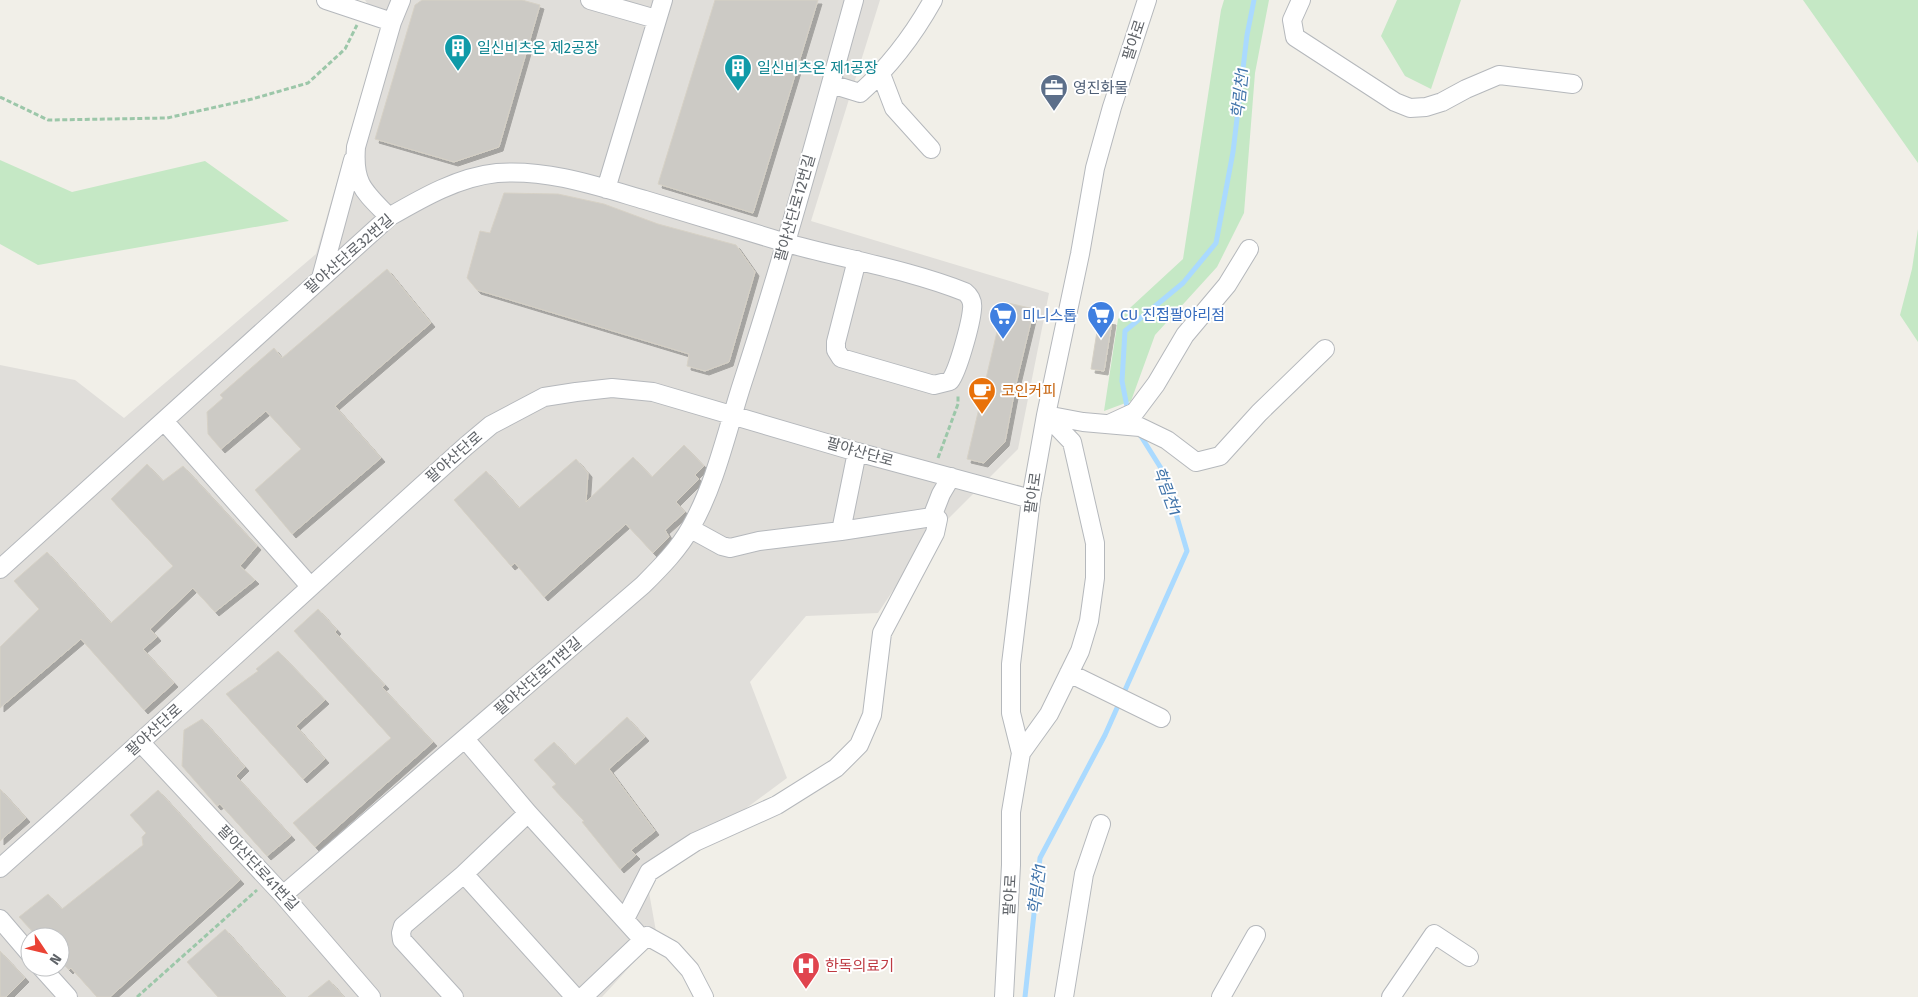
<svg xmlns="http://www.w3.org/2000/svg" width="1918" height="997" font-family="'Fira Sans','Noto Sans KR',sans-serif">
<style>
.industrial{fill:#e0deda;fill-rule:evenodd}
.green{fill:#c5e8c5}
.lines{fill:none;stroke-linecap:round;stroke-linejoin:round}
.stream{stroke:#aadaff;stroke-width:5}
.building{fill:#cccac5;stroke:#d6d1c6;filter:url(#shadow)}
.minor-casing{stroke:#b5b8bc;stroke-width:20}
.path{stroke:#9cc7a9;stroke-width:3;stroke-dasharray:5 2.5;stroke-linecap:butt}
.minor{stroke:#fff;stroke-width:18}
.labels{text-anchor:middle;dominant-baseline:central;stroke-width:4;stroke-linejoin:round;paint-order:stroke}
.street-label{font-size:15px;fill:#5f6368;stroke:#fff}
.culture-label{font-size:15px;fill:#0d838f;stroke:#fff;text-anchor:start}
.service-label{font-size:15px;fill:#4e5e75;stroke:#fff;text-anchor:start}
.shop-label{font-size:15px;fill:#366cbe;stroke:#fff;text-anchor:start}
.food-label{font-size:15px;fill:#c56008;stroke:#fff;text-anchor:start}
.health-label{font-size:15px;fill:#be3a42;stroke:#fff;text-anchor:start}
.water-label{font-size:16px;font-style:italic;fill:#4174aa;stroke:#fff}
</style>
<defs>
<filter id="shadow"><feDropShadow dx="4" dy="4" stdDeviation="0" flood-color="#0004"/></filter>
</defs>
<rect width="100%" height="100%" fill="#f1efe8"/>
<!-- industrial -->
<path class="industrial" d="M 365,0 L 880,0 L 811,221 L 1049,293 L 1018,449 L 926,541 L 878,613 L 806,616 L 750,682 L 787,778 L 647,881 L 657,937 L 602,997 L 0,997 L 0,365 L 75,380 L 124,418 L 316,254 L 382,26 ZM 30,937 L 60,937 L 60,967 L 30,967 Z"/>
<!-- green -->
<path class="green" d="M 1224,0 L 1269,0 L 1255,73 L 1244,213 L 1217,267 L 1155,335 L 1131,401 L 1104,411 L 1118,319 L 1183,259 L 1221,10 Z
M 1397,0 L 1461,0 L 1431,89 L 1405,76 L 1381,36 Z
M 1803,0 L 1918,0 L 1918,163 Z
M 0,160 L 72,192 L 205,161 L 289,221 L 38,265 L 0,244 Z
M 1918,229 L 1918,342 L 1900,315 L 1912,269 Z"/>
<g class="lines">
<!-- stream -->
<path class="stream" d="M 1128,412 L 1122,381 L 1125,331 L 1183,283 L 1216,243 L 1233,152 L 1247,35 L 1254,0
M 1025,997 L 1040,858 L 1105,735 L 1187,551 L 1164,473 L 1139,433"/>
</g>
<!-- building -->
<path class="building" d="M 422,0 L 522,0 L 540,5 L 499,147 L 454,162 L 375,139 L 415,5 Z
M 715,0 L 818,0 L 753,213 L 658,184 Z
M 504,193 L 558,194 L 604,204 L 658,224 L 736,245 L 755,272 L 729,362 L 705,371 L 687,366 L 689,354 L 477,290 L 467,278 L 480,231 L 490,233 Z
M 387,269 L 431,323 L 335,406 L 381,458 L 292,534 L 255,490 L 301,449 L 266,411 L 221,449 L 208,434 L 207,412 L 223,398 L 220,395 L 274,348 L 282,358 Z
M 1004,302 L 1034,309 L 1016,384 L 1005,442 L 984,463 L 967,459 Z
M 1099,319 L 1112,321 L 1104,371 L 1091,369 Z
M 684,445 L 704,466 L 695,475 L 699,479 L 676,502 L 685,512 L 665,530 L 669,537 L 653,553 L 626,524 L 544,597 L 515,563 L 511,566 L 454,500 L 486,471 L 519,508 L 576,459 L 588,473 L 586,502 L 633,457 L 652,477 Z
M 147,464 L 163,481 L 183,466 L 257,546 L 240,566 L 255,580 L 215,612 L 193,588 L 150,629 L 157,637 L 143,649 L 174,683 L 144,710 L 81,639 L 0,708 L 0,647 L 39,609 L 14,581 L 47,552 L 111,623 L 173,566 L 111,499 Z
M 318,609 L 337,630 L 335,632 L 385,685 L 382,687 L 433,742 L 315,847 L 293,823 L 391,738 L 294,631 Z
M 278,651 L 325,700 L 296,726 L 325,759 L 303,779 L 226,694 L 258,671 L 256,669 Z
M 627,717 L 645,737 L 609,769 L 655,831 L 631,850 L 636,855 L 620,869 L 582,822 L 584,821 L 552,787 L 556,784 L 534,760 L 554,742 L 575,765 Z
M 202,719 L 245,767 L 236,776 L 291,836 L 267,856 L 220,804 L 217,806 L 182,766 L 184,730 Z
M 0,789 L 26,818 L 0,841 Z
M 158,790 L 240,880 L 110,997 L 97,997 L 71,968 L 69,970 L 60,961 L 60,937 L 38,937 L 19,917 L 48,894 L 62,909 L 143,845 L 142,837 L 146,833 L 130,815 Z
M 225,929 L 285,997 L 218,997 L 187,962 Z
M 0,951 L 25,978 L 6,997 L 0,997 Z
M 329,980 L 344,997 L 308,997 Z"/>
<g class="lines">
<defs>
<path id="minor" d="M 326,0 L 392,22
M 590,0 L 656,19
M 1301,0 L 1292,20 L 1295,37 L 1395,102 L 1410,108 L 1426,107 L 1442,102 L 1466,89 L 1499,75 L 1573,84
M 881,74 L 894,108 L 931,149
M 831,84 L 860,93 C 889,67 914,34 933,0
M 606,189 L 663,0
M 389,217 C 365,192 353,185 356,147 L 392,22 L 401,0
M 321,278 L 353,160
M 1046,415 L 1083,422 L 1140,427 L 1167,440 L 1196,462 L 1220,456 L 1259,413 L 1325,349
M 164,421 L 310,586
M 1109,424 L 1135,412 L 1156,384 L 1185,335 L 1227,285 L 1249,249
M 691,529 L 722,546 L 730,548 L 759,541 L 841,531 L 932,517 L 941,494 L 951,477
M 841,531 L 857,452
M 0,569 L 389,217 C 422,198 458,177 497,173 C 548,169 597,186 645,200 C 691,214 737,228 783,242 C 843,259 907,269 965,292 C 970,296 973,302 972,309 C 971,323 958,371 950,381 L 934,385 L 841,358 L 836,350 L 836,342 L 857,260
M 1069,673 L 1161,718
M 465,739 L 528,813 L 643,940 L 583,997
M 141,743 L 283,895 L 371,997
M 1021,753 L 1049,714 L 1080,651 L 1089,621 L 1095,578 L 1095,543 L 1072,442 L 1046,415
M 0,868 C 157,729 310,586 466,446 L 491,425 L 544,397 L 576,392 L 612,388 L 653,392 L 857,452 L 1031,499
M 464,874 L 575,997
M 283,895 L 643,585 C 661,567 679,549 691,527 C 716,483 727,430 743,381 C 784,256 819,127 854,0
M 0,919 L 30,954
M 625,919 L 649,872 L 695,842 L 777,805 L 836,768 L 859,745 L 872,715 L 882,633 L 935,533 L 938,519 L 932,517
M 643,940 L 647,936 L 672,950 L 690,970 L 704,997
M 41,967 L 68,997
M 454,997 L 402,940 L 401,933 L 403,926 L 464,874 L 528,813
M 1004,997 L 1011,865 L 1011,812 L 1021,753 L 1011,713 L 1011,664 L 1031,499 L 1046,415 L 1080,254 L 1095,168 L 1112,107 L 1147,0
M 1064,997 L 1084,874 L 1101,824
M 1221,997 L 1256,935
M 1391,997 L 1434,934 L 1469,957"/>
</defs>
<!-- minor casing -->
<use href="#minor" class="minor-casing"/>
<!-- path -->
<path class="path" d="M 0,97 L 48,120 L 167,118 L 252,99 L 308,83 L 345,49 L 357,25
M 938,458 L 958,404 L 958,395
M 137,997 L 257,890"/>
<!-- minor -->
<use href="#minor" class="minor"/>
</g>
<!-- icons -->
<defs>
<symbol id="building-pin" viewBox="-11 -11 22 30"><path d="M0 17L-7.5 6A9.5 9.5 0 1 1 7.5 6Z" fill="#0f9aa8" stroke="#fff"/><path d="M-4-6H4V6H1V3H-1V6H-4ZM-2.5-4.3h1.7v1.8h-1.7ZM.8-4.3h1.7v1.8H.8ZM-2.5-1h1.7V.8h-1.7ZM.8-1h1.7V.8H.8Z" fill="#fff"/></symbol>
<symbol id="office-pin" viewBox="-11 -11 22 30"><path d="M0 17L-7.5 6A9.5 9.5 0 1 1 7.5 6Z" fill="#5c6f8a" stroke="#fff"/><path d="M-6-3h4V-5.5h4V-3h4V5H-6ZM-1-4.5V-3h2v-1.5ZM-6 0V1H6V0Z" fill="#fff"/></symbol>
<symbol id="supermarket-pin" viewBox="-11 -11 22 30"><path d="M0 17L-7.5 6A9.5 9.5 0 1 1 7.5 6Z" fill="#3f7fe0" stroke="#fff"/><path d="M-6-5.5h2.5l.6 2H6L4.5 2H-2.5L-4.4-4H-6ZM-1.5 3.2a1.3 1.3 0 1 0 .1 0ZM3 3.2a1.3 1.3 0 1 0 .1 0Z" fill="#fff"/></symbol>
<symbol id="cafe-pin" viewBox="-11 -11 22 30"><path d="M0 17L-7.5 6A9.5 9.5 0 1 1 7.5 6Z" fill="#e8710a" stroke="#fff"/><path d="M-5.5-4.5H6V0H3Q3 3.5 0 3.5H-2.5Q-5.5 3.5-5.5 0ZM3-3.2v2h1.7v-2ZM-6 4.5H4V6H-6Z" fill="#fff"/></symbol>
<symbol id="hospital-pin" viewBox="-11 -11 22 30"><path d="M0 17L-7.5 6A9.5 9.5 0 1 1 7.5 6Z" fill="#e0444e" stroke="#fff"/><path d="M-5-5h3v3.5h4V-5h3V5h-3V1.5h-4V5h-3Z" fill="#fff"/></symbol>
</defs>
<g fill-rule="evenodd">
<use href="#building-pin" x="442" y="32" width="32" height="43"/>
<use href="#building-pin" x="722" y="52" width="32" height="43"/>
<use href="#office-pin" x="1038" y="72" width="32" height="43"/>
<use href="#supermarket-pin" x="1085" y="299" width="32" height="43"/>
<use href="#supermarket-pin" x="987" y="300" width="32" height="43"/>
<use href="#cafe-pin" x="966" y="375" width="32" height="43"/>
<use href="#hospital-pin" x="790" y="950" width="32" height="43"/>
</g>
<g class="labels">
<!-- street labels -->
<g class="street-label">
<text transform="translate(1134 40) rotate(-72)">팔야로</text>
<text transform="translate(795 208) rotate(-74)">팔야산단로12번길</text>
<text transform="translate(349 254) rotate(-41)">팔야산단로32번길</text>
<text transform="translate(860 452) rotate(16)">팔야산단로</text>
<text transform="translate(454 457) rotate(-41)">팔야산단로</text>
<text transform="translate(1033 493) rotate(-82)">팔야로</text>
<text transform="translate(538 676) rotate(-41)">팔야산단로11번길</text>
<text transform="translate(154 730) rotate(-42)">팔야산단로</text>
<text transform="translate(258 868) rotate(47)">팔야산단로41번길</text>
<text transform="translate(1010 895) rotate(-87)">팔야로</text>
</g>
<!-- culture labels -->
<g class="culture-label">
<text x="477" y="48">일신비츠온 제2공장</text>
<text x="757" y="68">일신비츠온 제1공장</text>
</g>
<!-- service labels -->
<g class="service-label">
<text x="1073" y="88">영진화물</text>
</g>
<!-- shop labels -->
<g class="shop-label">
<text x="1120" y="315">CU 진접팔야리점</text>
<text x="1022" y="316">미니스톱</text>
</g>
<!-- food labels -->
<g class="food-label">
<text x="1001" y="391">코인커피</text>
</g>
<!-- health labels -->
<g class="health-label">
<text x="825" y="966">한독의료기</text>
</g>
<!-- water labels -->
<g class="water-label">
<text transform="translate(1240 93) rotate(-84)">학림천1</text>
<text transform="translate(1167 491) rotate(70)">학림천1</text>
<text transform="translate(1037 889) rotate(-83)">학림천1</text>
</g>
</g>
<!-- north arrow -->
<g transform="translate(45 952) rotate(125)"><circle r="24" fill="#ffffff" stroke="#bfc1c3"/>
<path d="M0-4L9 19L0 12L-9 19Z" fill="#ea4335"/>
<text y="-8" font-size="14" font-weight="bold" text-anchor="middle" fill="#5f6368">N</text>
</g>
</svg>
